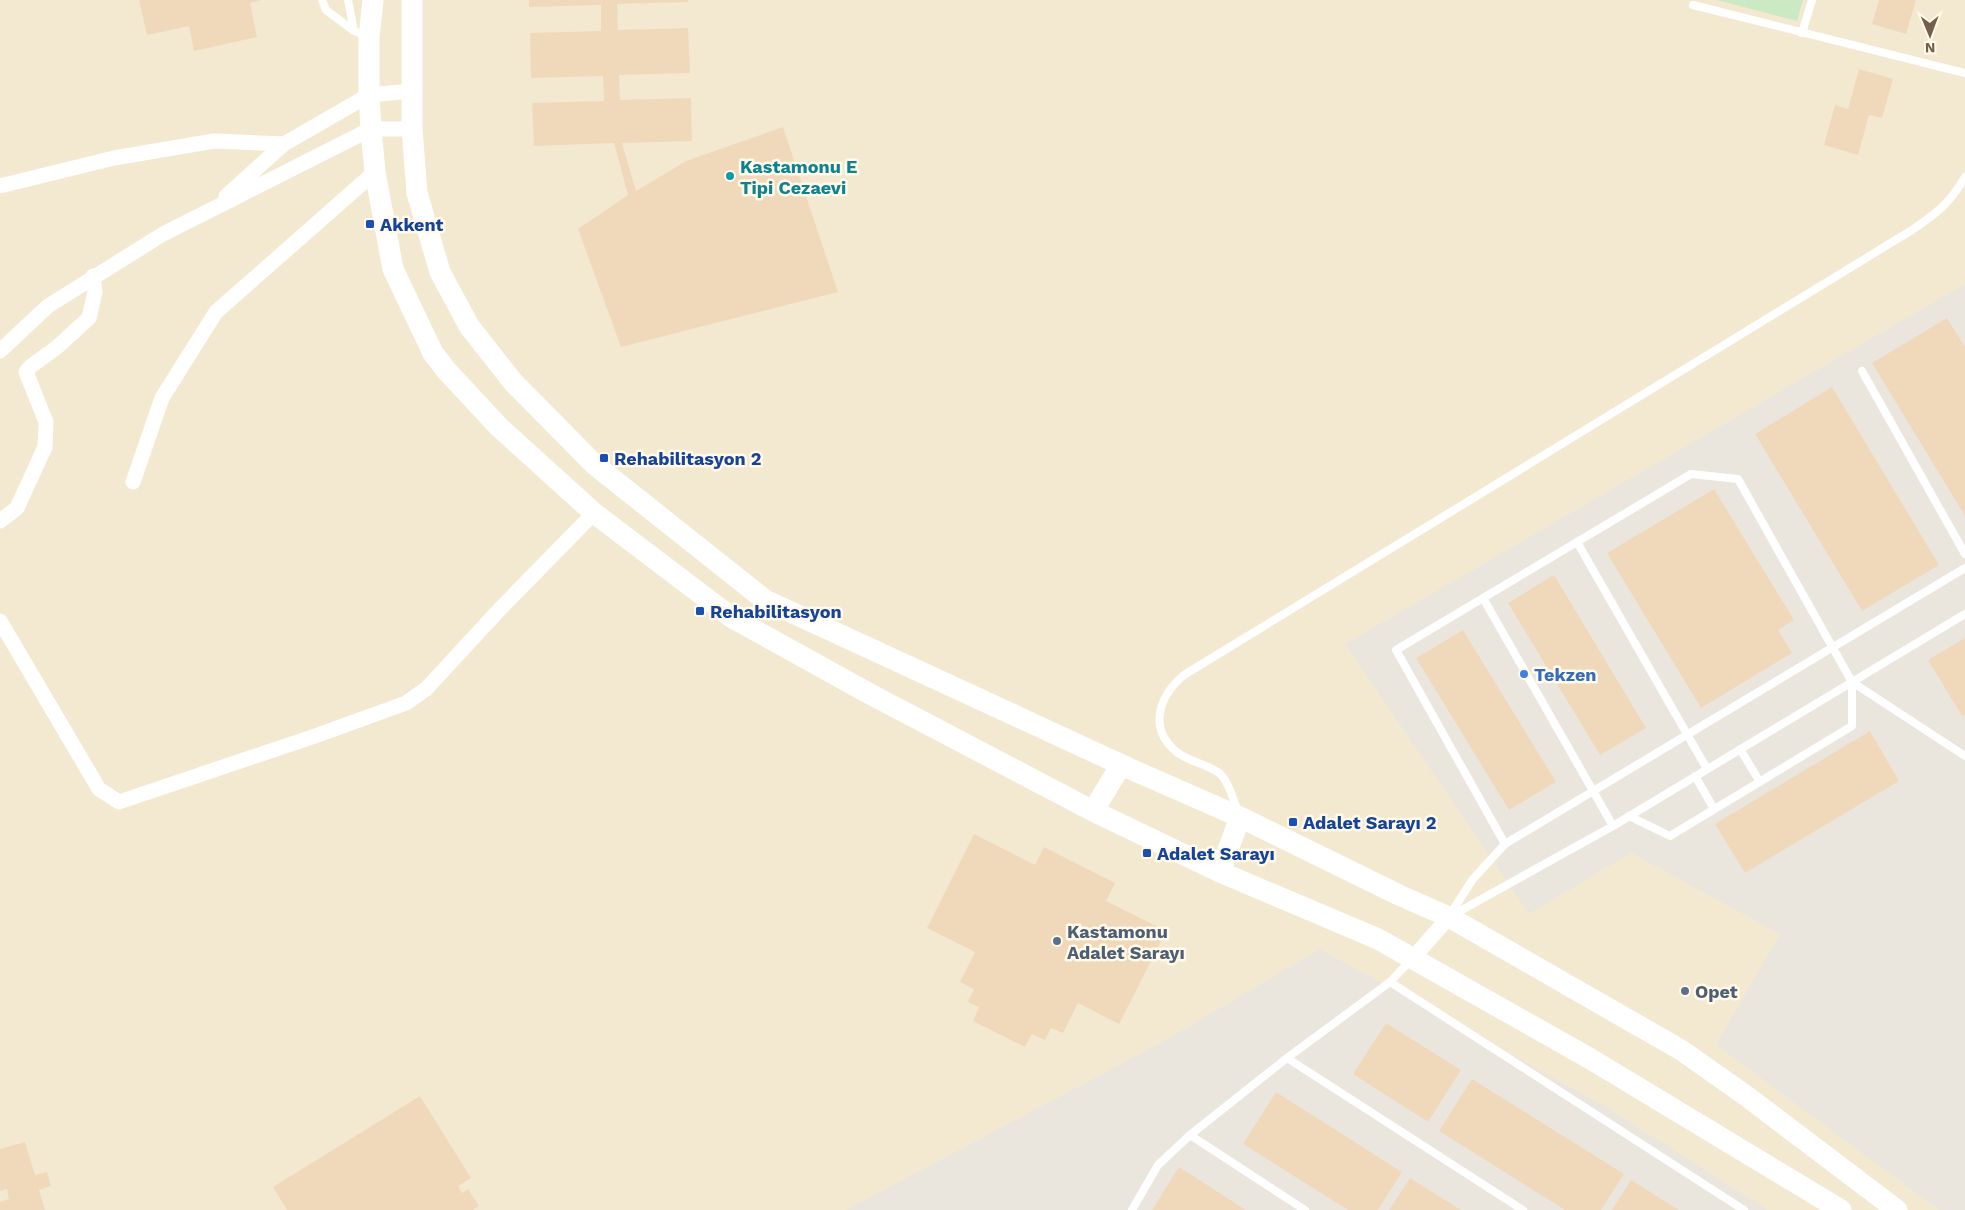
<svg xmlns="http://www.w3.org/2000/svg" width="1965" height="1210" font-family="'Work Sans',sans-serif">
<style>
.residential{fill:#f3e9d1}
.industrial{fill:#ebe6dd}
.green{fill:#cbe9c2}
.building{fill:#f0d9bb}
.lines{fill:none;stroke-linecap:round;stroke-linejoin:round}
.lane{stroke:#fff;stroke-width:8}
.street{stroke:#fff;stroke-width:15}
.secondary{stroke:#fff;stroke-width:21}
.culture-dot{fill:#0f9aa8;stroke:#fffae9;stroke-width:2}
.transit-dot{fill:#1a4fb4;stroke:#fffae9;stroke-width:2}
.shop-dot{fill:#3f7fe0;stroke:#fffae9;stroke-width:2}
.service-dot{fill:#5c6f8a;stroke:#fffae9;stroke-width:2}
.labels{text-anchor:middle;dominant-baseline:central;stroke-width:5;stroke-linejoin:round;paint-order:stroke}
.culture-label{font-size:18px;font-weight:bold;fill:#0d838f;stroke:#fffae9;text-anchor:start}
.transit-label{font-size:18px;font-weight:bold;fill:#164399;stroke:#fffae9;text-anchor:start}
.shop-label{font-size:18px;font-weight:bold;fill:#366cbe;stroke:#fffae9;text-anchor:start}
.service-label{font-size:18px;font-weight:bold;fill:#4e5e75;stroke:#fffae9;text-anchor:start}
</style>
<rect width="100%" height="100%" fill="#fcf6e3"/>
<!-- residential -->
<path class="residential" d="M 0,0 L 1965,0 L 1965,1210 L 0,1210 Z"/>
<!-- industrial -->
<path class="industrial" d="M 1965,284 L 1965,1210 L 1939,1210 L 1716,1045 L 1780,934 L 1631,853 L 1529,914 L 1345,644 Z
M 1320,949 L 1608,1108 L 1768,1210 L 846,1210 L 1166,1040 Z"/>
<!-- green -->
<path class="green" d="M 1717,0 L 1803,0 L 1797,21 Z"/>
<!-- building -->
<path class="building" d="M 139,0 L 262,0 L 250,3 L 257,37 L 194,51 L 189,26 L 147,35 Z
M 529,0 L 688,0 L 688,2 L 617,4 L 618,30 L 688,28 L 690,73 L 619,75 L 620,100 L 691,98 L 692,141 L 622,143 L 636,191 L 686,161 L 783,127 L 838,292 L 621,347 L 578,229 L 628,195 L 614,143 L 534,146 L 532,103 L 604,101 L 603,76 L 531,78 L 530,33 L 601,31 L 601,5 L 529,7 Z
M 1879,0 L 1916,0 L 1906,34 L 1872,24 Z
M 1859,69 L 1893,79 L 1882,118 L 1869,115 L 1858,155 L 1824,145 L 1835,105 L 1848,109 Z
M 1947,318 L 1965,347 L 1965,516 L 1872,363 Z
M 1832,387 L 1939,565 L 1862,611 L 1755,434 Z
M 1714,489 L 1794,620 L 1778,630 L 1792,653 L 1701,708 L 1607,553 Z
M 1554,575 L 1646,728 L 1600,755 L 1508,603 Z
M 1463,630 L 1556,782 L 1509,810 L 1416,658 Z
M 1965,638 L 1965,715 L 1962,716 L 1928,660 Z
M 1870,731 L 1899,781 L 1745,873 L 1715,824 Z
M 974,834 L 1035,865 L 1044,847 L 1115,883 L 1106,901 L 1166,931 L 1119,1024 L 1078,1003 L 1063,1033 L 1051,1028 L 1045,1040 L 1032,1034 L 1025,1047 L 973,1021 L 979,1007 L 968,1002 L 974,989 L 960,982 L 975,952 L 927,928 Z
M 1386,1023 L 1461,1070 L 1428,1122 L 1353,1074 Z
M 1472,1079 L 1624,1174 L 1601,1210 L 1565,1210 L 1439,1131 Z
M 1276,1092 L 1402,1172 L 1378,1210 L 1348,1210 L 1243,1144 Z
M 420,1096 L 471,1178 L 458,1186 L 462,1193 L 468,1189 L 479,1206 L 473,1210 L 287,1210 L 273,1187 Z
M 25,1142 L 35,1175 L 47,1172 L 51,1186 L 39,1190 L 45,1210 L 0,1210 L 0,1202 L 9,1199 L 7,1189 L 0,1191 L 0,1149 Z
M 1179,1167 L 1246,1210 L 1152,1210 Z
M 1410,1178 L 1461,1210 L 1389,1210 Z
M 1631,1180 L 1679,1210 L 1612,1210 Z"/>
<g class="lines">
<!-- lane -->
<path class="lane" d="M 322,0 L 326,10 L 354,31
M 348,0 L 354,31 L 368,36
M 1693,5 L 1965,73
M 1802,33 L 1812,0
M 1862,371 L 1965,554
M 1577,542 L 1707,769
M 1483,598 L 1613,826
M 1740,749 L 1760,782
M 1695,776 L 1714,809
M 1238,811 C 1233,800 1229,781 1219,773 C 1207,764 1190,762 1178,753 C 1147,729 1159,696 1184,675 L 1912,230 C 1937,213 1949,204 1965,177
M 1629,816 L 1670,836 L 1852,726 L 1852,682
M 1505,844 L 1396,650 L 1691,474 L 1738,479 L 1852,682 L 1965,756
M 1449,916 L 1473,879 L 1505,844 L 1965,568
M 1451,916 L 1613,826 L 1965,614
M 1390,982 L 1744,1210
M 1287,1058 L 1523,1210
M 1190,1135 L 1305,1210
M 1132,1210 L 1158,1165 L 1190,1135 L 1287,1058 L 1390,982 L 1411,960"/>
<!-- street -->
<path class="street" d="M 0,186 L 114,158 L 214,141 L 284,144
M 226,196 L 284,144 L 369,95 L 412,91
M 0,351 L 48,306 L 163,234 L 371,129 L 412,129
M 133,482 L 162,398 L 216,312 L 375,172
M 0,521 L 17,508 L 45,447 L 46,422 L 26,372 L 31,366 L 56,348 L 89,318 L 95,292 L 93,276
M 0,621 L 99,789 L 119,802 L 318,735 L 406,703 L 426,689 L 499,610 L 594,513
M 1413,958 L 1449,917"/>
<!-- secondary -->
<path class="secondary" d="M 373,0 L 369,37 L 369,95 L 371,129 L 375,172 L 393,269 L 433,353 L 446,370 L 499,427 L 594,513 L 731,617 L 870,694 L 1093,811 L 1220,872 L 1378,939 L 1589,1058 L 1841,1210
M 412,0 L 412,129 L 417,193 L 440,272 L 469,326 L 513,382 L 595,465 L 765,600 L 1135,771 L 1240,817 L 1399,895 L 1449,917 L 1681,1050 L 1745,1095 L 1897,1210
M 1093,811 L 1121,765
M 1220,872 L 1240,817"/>
</g>
<!-- markers -->
<circle class="culture-dot" cx="730" cy="176" r="5"/>
<g class="transit-dot">
<rect x="365" y="219" width="10" height="10" rx="2.5"/>
<rect x="599" y="453" width="10" height="10" rx="2.5"/>
<rect x="695" y="606" width="10" height="10" rx="2.5"/>
<rect x="1288" y="817" width="10" height="10" rx="2.5"/>
<rect x="1142" y="848" width="10" height="10" rx="2.5"/>
</g>
<circle class="shop-dot" cx="1524" cy="674" r="5"/>
<g class="service-dot">
<circle cx="1057" cy="941" r="5"/>
<circle cx="1685" cy="991" r="5"/>
</g>
<g class="labels">
<!-- culture labels -->
<g class="culture-label">
<text x="740" y="166">Kastamonu E<tspan x="740" dy="21">Tipi Cezaevi</tspan></text>
</g>
<!-- transit labels -->
<g class="transit-label">
<text x="380" y="224">Akkent</text>
<text x="614" y="458">Rehabilitasyon 2</text>
<text x="710" y="611">Rehabilitasyon</text>
<text x="1303" y="822">Adalet Sarayı 2</text>
<text x="1157" y="853">Adalet Sarayı</text>
</g>
<!-- shop labels -->
<g class="shop-label">
<text x="1534" y="674">Tekzen</text>
</g>
<!-- service labels -->
<g class="service-label">
<text x="1067" y="931">Kastamonu<tspan x="1067" dy="21">Adalet Sarayı</tspan></text>
<text x="1695" y="991">Opet</text>
</g>
</g>
<!-- north arrow -->
<g transform="translate(1930 35) rotate(179)" stroke="#fffae9" stroke-width="4" paint-order="stroke">
<path d="M0-4L9 19L0 12L-9 19Z" fill="#735f4a"/>
<text y="-8" font-size="14" font-weight="bold" text-anchor="middle" fill="#735f4a">N</text>
</g>
</svg>
